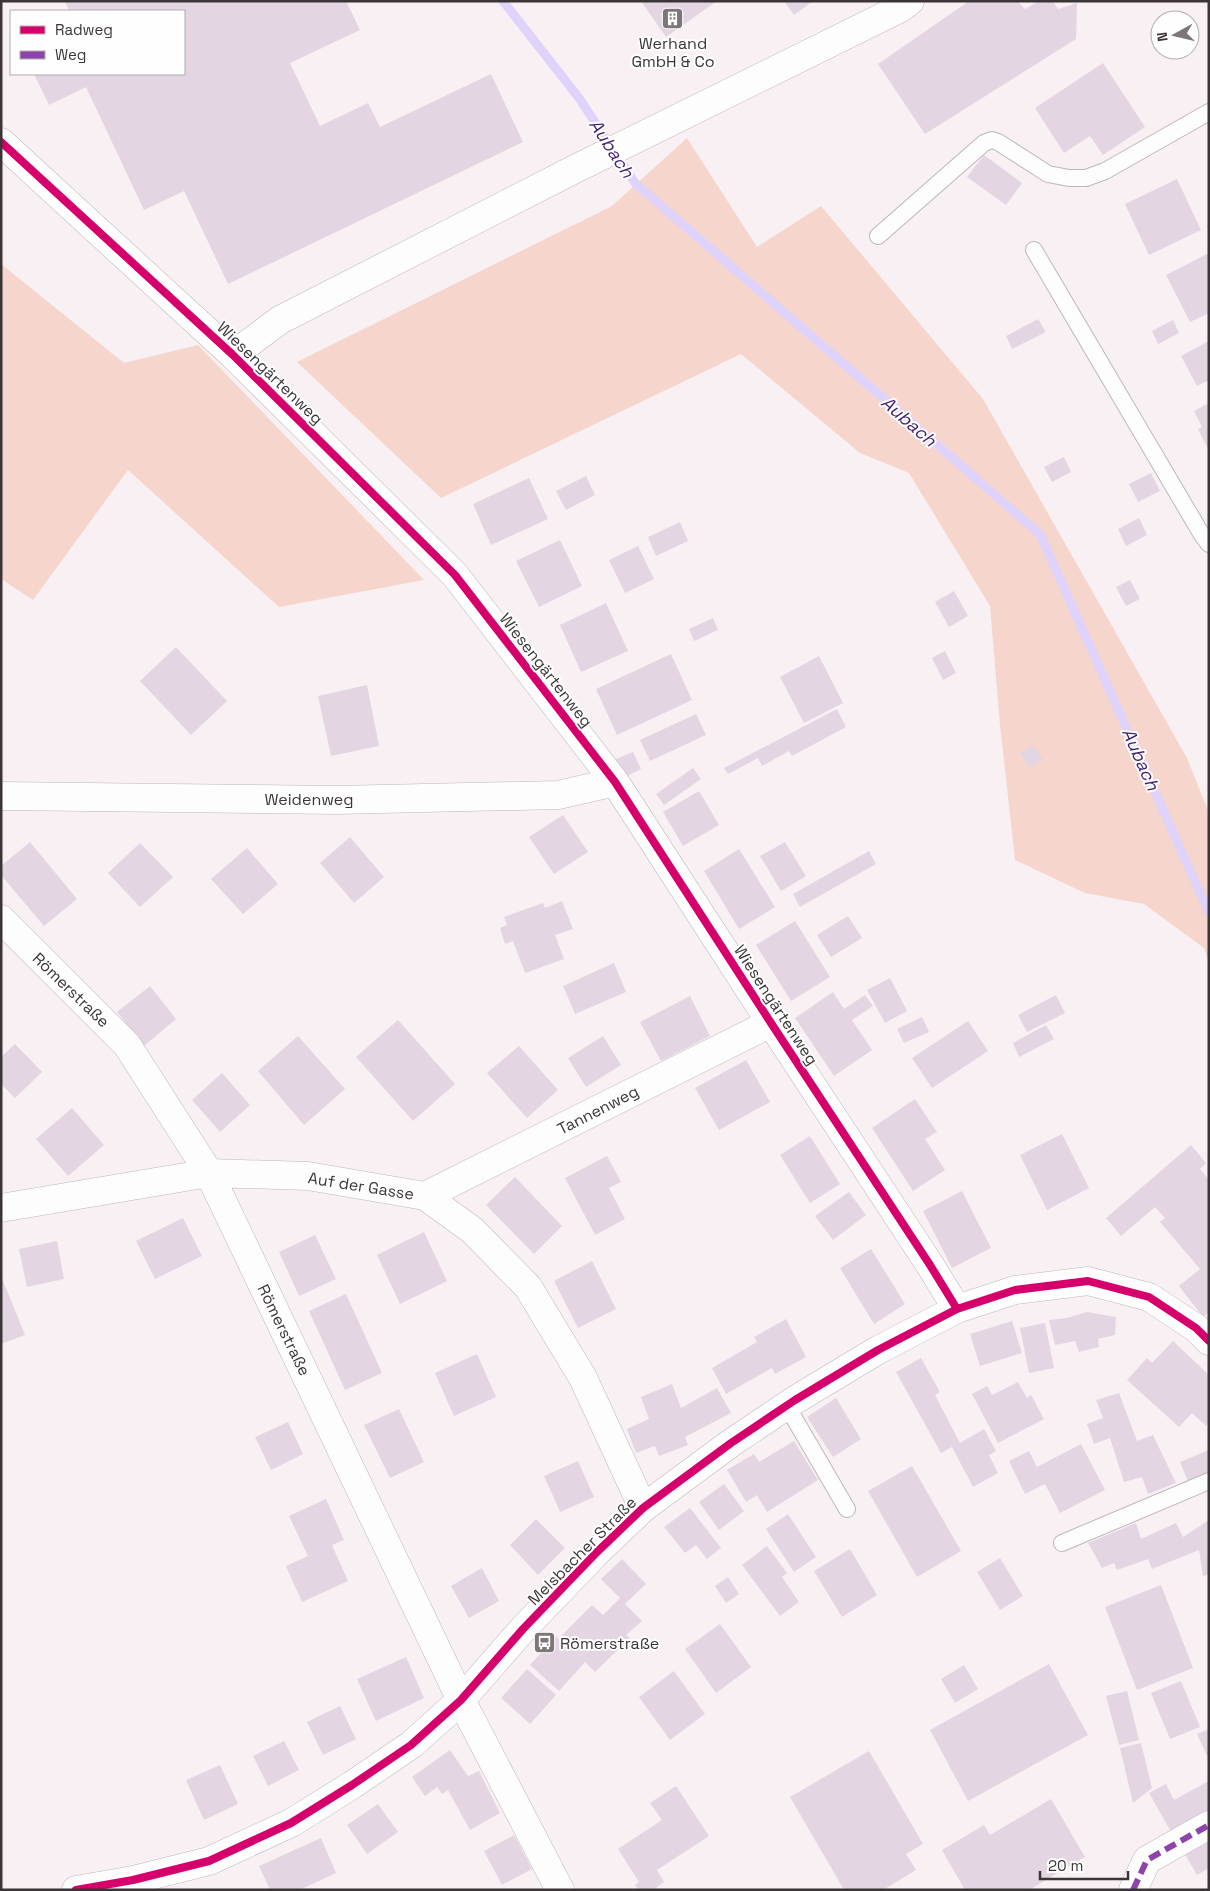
<svg xmlns="http://www.w3.org/2000/svg" width="1210" height="1891" font-family="'Space Grotesk',sans-serif">
<style>
.green{fill:#f6d6cc}
.lines{fill:none;stroke-linecap:round;stroke-linejoin:round}
.stream{stroke:#dfd3fb;stroke-width:9}
.building{fill:#e3d6e2}
.lane-casing{stroke:#bdb7b9;stroke-width:18}
.street-casing{stroke:#bdb7b9;stroke-width:29}
.secondary-casing{stroke:#bdb7b9;stroke-width:29}
.lane{stroke:#fefdfd;stroke-width:16}
.street{stroke:#fefdfd;stroke-width:28}
.secondary{stroke:#fefdfd;stroke-width:28}
.quiet{stroke:#8e44ad;stroke-width:6;stroke-dasharray:12 6;stroke-linecap:butt}
.cycleway-casing{stroke:#fefefe;stroke-width:11}
.cycleway{stroke:#d6006c;stroke-width:8}
.labels{text-anchor:middle;dominant-baseline:central;stroke-width:4;stroke-linejoin:round;paint-order:stroke}
.poi-label{font-size:16px;fill:#3b3537;stroke:#fefefe}
.street-label{font-size:16px;fill:#3b3537;stroke:#fefefe}
.water-label{font-size:18px;font-style:italic;fill:#402471;stroke:#fefefe}
</style>
<rect width="100%" height="100%" fill="#f8f0f3"/>
<!-- green -->
<path class="green" d="M 687,138 L 757,247 L 821,206 L 983,399 L 1187,758 L 1209,813 L 1209,962 L 1204,948 L 1144,904 L 1085,893 L 1015,860 L 1000,725 L 990,606 L 909,473 L 860,453 L 741,354 L 441,498 L 297,362 L 612,206 Z
M 1,264 L 124,363 L 198,345 L 424,580 L 279,607 L 128,470 L 33,600 L 1,579 Z"/>
<g class="lines">
<!-- stream -->
<path class="stream" d="M 503,1 L 579,98 L 635,183 L 1040,534 L 1209,913"/>
</g>
<!-- building -->
<path class="building" d="M 65,1 L 346,1 L 360,30 L 290,63 L 320,126 L 368,103 L 380,127 L 491,74 L 523,142 L 228,284 L 184,191 L 144,210 L 86,87 L 49,105 L 34,74 L 184,74 L 184,11 L 69,11 Z
M 641,1 L 717,1 L 666,37 Z
M 784,1 L 813,1 L 794,15 Z
M 969,1 L 1017,1 L 1025,9 L 1039,1 L 1053,1 L 1058,9 L 1077,3 L 1076,39 L 925,134 L 878,64 Z
M 1103,63 L 1145,127 L 1103,155 L 1090,136 L 1064,153 L 1035,108 Z
M 984,155 L 1022,183 L 1006,205 L 967,177 Z
M 1177,179 L 1201,230 L 1149,255 L 1125,204 Z
M 1209,253 L 1209,313 L 1190,322 L 1166,275 Z
M 1038,319 L 1046,332 L 1012,349 L 1006,336 Z
M 1173,320 L 1179,333 L 1158,344 L 1152,331 Z
M 1209,341 L 1209,380 L 1197,386 L 1181,356 Z
M 1209,403 L 1209,451 L 1198,429 L 1202,427 L 1194,411 Z
M 1064,457 L 1071,472 L 1052,482 L 1044,467 Z
M 1151,473 L 1160,491 L 1138,502 L 1129,484 Z
M 586,476 L 595,495 L 566,510 L 556,491 Z
M 529,478 L 548,519 L 491,545 L 473,504 Z
M 1139,518 L 1147,535 L 1126,546 L 1118,529 Z
M 680,522 L 688,541 L 656,556 L 648,537 Z
M 560,540 L 582,586 L 539,607 L 516,561 Z
M 638,546 L 654,579 L 625,593 L 609,560 Z
M 1130,580 L 1140,599 L 1126,606 L 1116,587 Z
M 954,591 L 968,616 L 949,627 L 935,602 Z
M 606,603 L 628,651 L 581,672 L 560,625 Z
M 713,618 L 718,630 L 694,641 L 689,629 Z
M 176,647 L 227,701 L 191,735 L 140,681 Z
M 945,651 L 956,673 L 943,680 L 932,658 Z
M 671,654 L 692,700 L 617,735 L 596,689 Z
M 819,656 L 843,703 L 804,723 L 780,677 Z
M 367,685 L 379,746 L 331,756 L 318,696 Z
M 837,709 L 846,727 L 792,756 L 789,751 L 762,766 L 758,758 L 728,774 L 724,768 Z
M 696,714 L 706,735 L 650,761 L 640,740 Z
M 1034,745 L 1043,759 L 1029,768 L 1020,753 Z
M 633,752 L 641,769 L 623,778 L 614,760 Z
M 693,768 L 701,779 L 664,805 L 656,794 Z
M 699,791 L 719,825 L 683,846 L 663,812 Z
M 563,815 L 588,852 L 554,874 L 529,837 Z
M 350,837 L 384,877 L 354,903 L 320,863 Z
M 30,842 L 77,899 L 44,926 L 1,875 L 1,866 Z
M 785,842 L 806,876 L 781,891 L 760,856 Z
M 140,843 L 173,877 L 140,907 L 108,873 Z
M 247,848 L 278,884 L 243,914 L 211,879 Z
M 739,849 L 775,907 L 739,929 L 704,871 Z
M 869,851 L 876,864 L 800,907 L 793,894 Z
M 562,901 L 573,929 L 555,935 L 564,959 L 525,973 L 513,941 L 505,944 L 500,928 L 507,925 L 504,917 L 543,903 L 545,908 Z
M 848,916 L 862,938 L 831,957 L 817,935 Z
M 795,921 L 830,977 L 791,1001 L 756,945 Z
M 614,963 L 626,992 L 575,1014 L 563,986 Z
M 890,978 L 907,1011 L 885,1023 L 867,990 Z
M 150,986 L 176,1019 L 144,1046 L 117,1012 Z
M 833,992 L 844,1009 L 865,995 L 873,1006 L 852,1020 L 872,1050 L 834,1076 L 795,1018 Z
M 1056,995 L 1065,1013 L 1027,1032 L 1018,1015 Z
M 690,996 L 710,1036 L 661,1061 L 640,1022 Z
M 922,1017 L 929,1032 L 904,1043 L 897,1029 Z
M 398,1020 L 455,1084 L 413,1121 L 356,1057 Z
M 968,1021 L 988,1051 L 932,1088 L 912,1058 Z
M 1046,1025 L 1054,1039 L 1019,1057 L 1013,1043 Z
M 298,1036 L 345,1089 L 304,1125 L 258,1071 Z
M 603,1036 L 621,1065 L 586,1087 L 568,1058 Z
M 15,1044 L 42,1072 L 15,1098 L 1,1084 L 1,1057 Z
M 519,1046 L 558,1090 L 527,1118 L 487,1073 Z
M 746,1060 L 770,1102 L 719,1130 L 695,1088 Z
M 222,1073 L 250,1105 L 220,1132 L 192,1100 Z
M 915,1099 L 937,1132 L 925,1139 L 945,1170 L 913,1191 L 872,1128 Z
M 72,1108 L 104,1145 L 68,1176 L 36,1139 Z
M 1062,1134 L 1089,1188 L 1047,1210 L 1020,1155 Z
M 810,1136 L 840,1184 L 810,1203 L 780,1155 Z
M 1191,1145 L 1206,1163 L 1200,1169 L 1209,1180 L 1209,1312 L 1203,1317 L 1179,1286 L 1200,1269 L 1160,1222 L 1165,1218 L 1155,1207 L 1121,1236 L 1106,1218 Z
M 607,1156 L 621,1182 L 609,1188 L 625,1219 L 595,1235 L 565,1178 Z
M 515,1177 L 562,1226 L 534,1254 L 486,1205 Z
M 962,1191 L 991,1248 L 952,1268 L 923,1211 Z
M 849,1192 L 866,1215 L 833,1240 L 815,1216 Z
M 183,1218 L 202,1256 L 155,1279 L 136,1241 Z
M 424,1232 L 447,1281 L 400,1304 L 377,1255 Z
M 315,1235 L 336,1279 L 299,1296 L 279,1252 Z
M 57,1241 L 64,1279 L 27,1287 L 19,1249 Z
M 871,1249 L 905,1304 L 874,1324 L 840,1268 Z
M 592,1261 L 616,1309 L 578,1328 L 554,1281 Z
M 1,1276 L 25,1335 L 1,1344 Z
M 346,1294 L 382,1373 L 345,1390 L 309,1311 Z
M 1087,1312 L 1116,1317 L 1115,1335 L 1098,1339 L 1099,1347 L 1079,1352 L 1075,1341 L 1055,1345 L 1049,1320 L 1067,1318 Z
M 786,1319 L 806,1357 L 775,1374 L 772,1368 L 726,1394 L 712,1368 L 757,1342 L 754,1337 Z
M 1012,1321 L 1022,1353 L 980,1366 L 970,1334 Z
M 1045,1323 L 1054,1368 L 1029,1373 L 1020,1328 Z
M 1173,1341 L 1209,1375 L 1209,1423 L 1206,1426 L 1192,1413 L 1179,1427 L 1127,1380 L 1147,1358 L 1152,1363 Z
M 477,1354 L 496,1397 L 454,1416 L 435,1373 Z
M 921,1358 L 940,1392 L 935,1395 L 960,1443 L 984,1429 L 996,1451 L 989,1455 L 998,1473 L 973,1487 L 952,1447 L 941,1453 L 896,1372 Z
M 1018,1382 L 1027,1398 L 1031,1395 L 1044,1419 L 998,1443 L 972,1394 L 987,1386 L 992,1395 Z
M 672,1384 L 681,1408 L 717,1388 L 731,1413 L 685,1437 L 688,1445 L 659,1456 L 655,1446 L 636,1453 L 627,1429 L 649,1419 L 641,1397 Z
M 1119,1393 L 1137,1441 L 1153,1435 L 1176,1483 L 1148,1494 L 1142,1477 L 1124,1482 L 1110,1438 L 1094,1444 L 1087,1424 L 1103,1418 L 1096,1400 Z
M 836,1398 L 861,1439 L 833,1457 L 807,1417 Z
M 399,1409 L 424,1462 L 390,1478 L 364,1425 Z
M 288,1422 L 303,1454 L 271,1470 L 255,1437 Z
M 794,1441 L 818,1480 L 767,1512 L 757,1495 L 746,1502 L 727,1470 L 754,1454 L 759,1462 Z
M 1081,1444 L 1105,1490 L 1060,1513 L 1045,1484 L 1025,1494 L 1009,1461 L 1029,1451 L 1037,1467 Z
M 1209,1450 L 1209,1478 L 1190,1486 L 1180,1462 Z
M 578,1461 L 594,1497 L 560,1512 L 544,1476 Z
M 912,1466 L 961,1551 L 917,1577 L 868,1491 Z
M 724,1484 L 744,1511 L 719,1530 L 699,1502 Z
M 326,1499 L 344,1540 L 332,1545 L 348,1581 L 302,1602 L 286,1566 L 308,1556 L 289,1516 Z
M 690,1508 L 721,1548 L 707,1559 L 696,1545 L 685,1553 L 664,1527 Z
M 788,1514 L 816,1557 L 794,1572 L 766,1529 Z
M 536,1519 L 565,1548 L 538,1575 L 510,1545 Z
M 1209,1520 L 1209,1574 L 1203,1576 L 1199,1550 L 1152,1569 L 1148,1559 L 1117,1570 L 1114,1563 L 1102,1568 L 1088,1543 L 1136,1523 L 1141,1539 L 1176,1523 L 1183,1537 Z
M 767,1546 L 787,1573 L 782,1577 L 799,1602 L 780,1616 L 742,1565 Z
M 850,1549 L 877,1595 L 842,1617 L 814,1571 Z
M 1000,1558 L 1023,1596 L 1000,1610 L 977,1572 Z
M 622,1559 L 646,1584 L 625,1604 L 642,1621 L 626,1635 L 630,1638 L 595,1672 L 585,1662 L 559,1691 L 530,1665 L 556,1636 L 558,1639 L 592,1605 L 603,1615 L 620,1598 L 601,1579 Z
M 482,1568 L 499,1601 L 469,1618 L 451,1586 Z
M 728,1577 L 739,1594 L 726,1603 L 715,1586 Z
M 1161,1585 L 1193,1668 L 1137,1690 L 1105,1607 Z
M 720,1624 L 751,1667 L 716,1693 L 685,1649 Z
M 406,1657 L 424,1698 L 376,1721 L 357,1679 Z
M 1049,1664 L 1088,1735 L 968,1801 L 930,1730 Z
M 964,1665 L 978,1689 L 955,1703 L 941,1679 Z
M 527,1669 L 556,1695 L 530,1724 L 501,1698 Z
M 674,1671 L 705,1714 L 670,1740 L 639,1697 Z
M 1181,1681 L 1200,1727 L 1170,1739 L 1151,1693 Z
M 1127,1691 L 1139,1740 L 1119,1745 L 1106,1696 Z
M 340,1706 L 356,1739 L 323,1755 L 307,1722 Z
M 1209,1729 L 1209,1760 L 1197,1734 Z
M 284,1741 L 299,1770 L 268,1786 L 253,1756 Z
M 1141,1743 L 1152,1788 L 1133,1803 L 1120,1748 Z
M 450,1750 L 468,1776 L 479,1771 L 500,1813 L 470,1830 L 448,1790 L 442,1794 L 437,1787 L 425,1796 L 412,1777 Z
M 869,1751 L 923,1844 L 906,1854 L 916,1870 L 883,1890 L 844,1890 L 790,1797 Z
M 220,1765 L 238,1804 L 204,1820 L 186,1780 Z
M 1209,1781 L 1209,1818 L 1174,1837 L 1149,1793 L 1166,1784 L 1174,1800 Z
M 676,1786 L 709,1836 L 657,1870 L 664,1882 L 653,1890 L 639,1890 L 635,1885 L 639,1882 L 618,1849 L 662,1820 L 650,1803 Z
M 1051,1799 L 1085,1857 L 1029,1890 L 965,1890 L 942,1850 L 984,1825 L 990,1835 Z
M 378,1804 L 398,1832 L 367,1854 L 347,1825 Z
M 1209,1833 L 1209,1868 L 1197,1875 L 1182,1849 Z
M 514,1835 L 532,1869 L 502,1885 L 484,1851 Z
M 321,1838 L 336,1873 L 299,1890 L 270,1890 L 259,1866 Z"/>
<g class="lines">
<defs>
<path id="lane" d="M 878,236 L 984,143 L 992,140 L 998,142 L 1048,174 L 1069,178 L 1086,178 L 1105,171 L 1209,112
M 1034,250 L 1202,535 L 1209,544
M 787,1406 L 847,1509
M 1062,1543 L 1209,1481"/>
<path id="street" d="M 1,142 L 233,355 L 455,575 L 615,782 L 771,1023 L 930,1265 L 957,1309
M 233,355 L 280,320 L 575,169 L 901,8 L 910,1
M 1,796 L 337,800 L 558,795 L 615,782
M 1,919 L 127,1045 L 209,1173 L 461,1700 L 560,1890
M 425,1196 L 771,1023
M 1,1208 L 209,1173 L 308,1176 L 425,1196 L 472,1230 L 528,1287 L 583,1378 L 643,1508
M 1133,1890 L 1147,1860 L 1209,1825"/>
<path id="secondary" d="M 76,1890 L 133,1880 L 209,1861 L 291,1823 L 352,1785 L 411,1745 L 461,1700 L 523,1629 L 597,1552 L 643,1508 L 731,1443 L 795,1400 L 878,1350 L 957,1309 L 1015,1290 L 1088,1281 L 1149,1297 L 1196,1328 L 1209,1341"/>
</defs>
<!-- lane casing -->
<use href="#lane" class="lane-casing"/>
<!-- street casing -->
<use href="#street" class="street-casing"/>
<!-- secondary casing -->
<use href="#secondary" class="secondary-casing"/>
<!-- lane -->
<use href="#lane" class="lane"/>
<!-- street -->
<use href="#street" class="street"/>
<!-- secondary -->
<use href="#secondary" class="secondary"/>
<!-- quiet -->
<path class="quiet" d="M 1133,1890 L 1147,1860 L 1209,1825"/>
<defs>
<path id="cycleway" d="M 1,142 L 233,355 L 455,575 L 615,782 L 771,1023 L 930,1265 L 957,1309
M 76,1890 L 133,1880 L 209,1861 L 291,1823 L 352,1785 L 411,1745 L 461,1700 L 523,1629 L 597,1552 L 643,1508 L 731,1443 L 795,1400 L 878,1350 L 957,1309 L 1015,1290 L 1088,1281 L 1149,1297 L 1196,1328 L 1209,1341"/>
</defs>
<!-- cycleway casing -->
<use href="#cycleway" class="cycleway-casing"/>
<!-- cycleway -->
<use href="#cycleway" class="cycleway"/>
</g>
<!-- icons -->
<defs>
<symbol id="building-square" viewBox="-11 -11 22 22"><rect x="-9" y="-9" width="18" height="18" rx="4" fill="#7d7679" stroke="#fefefe"/><path d="M-4-6H4V6H1V3H-1V6H-4ZM-2.5-4.3h1.7v1.8h-1.7ZM.8-4.3h1.7v1.8H.8ZM-2.5-1h1.7V.8h-1.7ZM.8-1h1.7V.8H.8Z" fill="#fff"/></symbol>
<symbol id="bus-square" viewBox="-11 -11 22 22"><rect x="-9" y="-9" width="18" height="18" rx="4" fill="#7d7679" stroke="#fefefe"/><path d="M-5-6H5V4H4V6H2V4H-2V6H-4V4H-5ZM-3.5-4V0h7V-4ZM-3.5 1.2v1.5H-2V1.2ZM2 1.2v1.5H3.5V1.2Z" fill="#fff"/></symbol>
</defs>
<g fill-rule="evenodd">
<use href="#building-square" x="660" y="6" width="25" height="25"/>
<use href="#bus-square" x="532" y="1630" width="25" height="25"/>
</g>
<g class="labels">
<!-- poi labels -->
<g class="poi-label">
<text x="673" y="43">Werhand<tspan x="673" dy="18">GmbH &amp; Co</tspan></text>
<text x="560" y="1643" text-anchor="start">Römerstraße</text>
</g>
<!-- street labels -->
<g class="street-label">
<text transform="translate(270 373) rotate(44)">Wiesengärtenweg</text>
<text transform="translate(546 670) rotate(52)">Wiesengärtenweg</text>
<text x="309" y="799">Weidenweg</text>
<text transform="translate(71 990) rotate(44)">Römerstraße</text>
<text transform="translate(776 1005) rotate(57)">Wiesengärtenweg</text>
<text transform="translate(598 1110) rotate(-27)">Tannenweg</text>
<text transform="translate(361 1186) rotate(9)">Auf der Gasse</text>
<text transform="translate(284 1330) rotate(64)">Römerstraße</text>
<text transform="translate(582 1551) rotate(-45)">Melsbacher Straße</text>
</g>
<!-- water labels -->
<g class="water-label">
<text transform="translate(612 148) rotate(57)">Aubach</text>
<text transform="translate(909 421) rotate(41)">Aubach</text>
<text transform="translate(1141 759) rotate(66)">Aubach</text>
</g>
</g>
<!-- border -->
<rect width="1210" height="1891" fill="none" stroke="#3b3537" stroke-width="5"/>
<!-- legend -->
<rect x="10" y="10" width="175" height="65" fill="#fefefe" stroke="#b0aeae"/>
<rect x="20" y="26" width="25" height="8" fill="#d6006c" stroke="#b0aeae"/>
<text x="55" y="35" font-size="15" fill="#3b3537">Radweg</text>
<rect x="20" y="51" width="25" height="8" fill="#8e44ad" stroke="#b0aeae"/>
<text x="55" y="60" font-size="15" fill="#3b3537">Weg</text>
<!-- north arrow -->
<g transform="translate(1175 35) rotate(262)"><circle r="24" fill="#fefefe" stroke="#b0aeae"/>
<path d="M0-4L9 19L0 12L-9 19Z" fill="#7d7679"/>
<text y="-8" font-size="14" font-weight="bold" text-anchor="middle" fill="#3b3537">N</text>
</g>
<!-- scale -->
<path d="M1040 1871v8h88v-8" fill="none" stroke="#3b3537" stroke-width="2.5"/>
<text x="1048" y="1871" font-size="15" fill="#3b3537" stroke="#fefefe" stroke-width="4" paint-order="stroke">20 m</text>
</svg>
